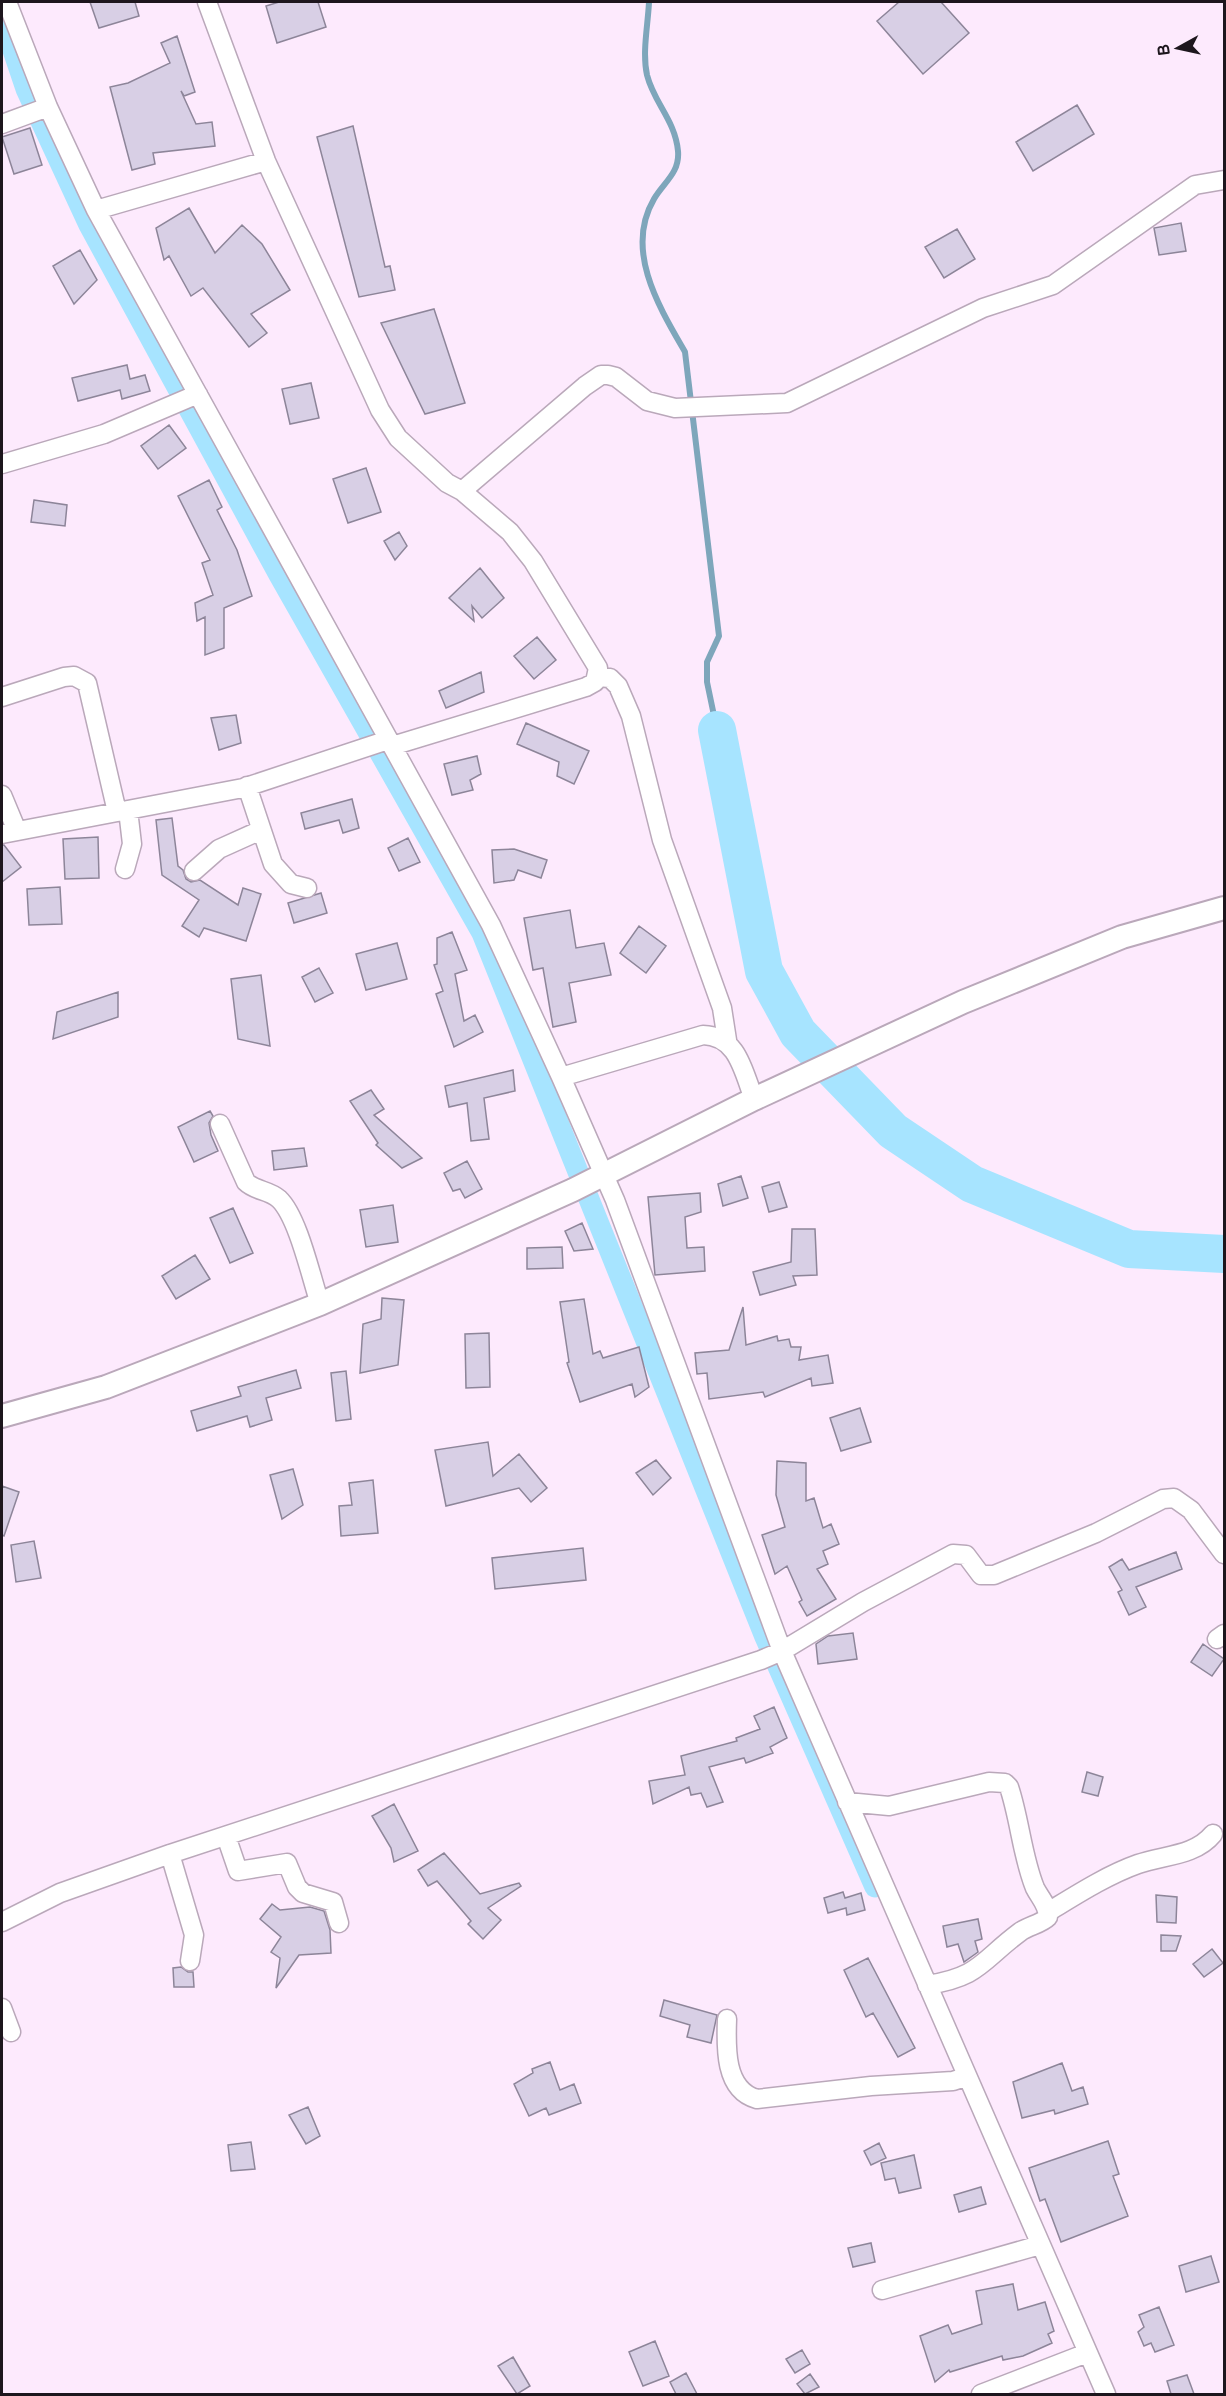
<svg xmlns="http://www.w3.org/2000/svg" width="1226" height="2396" font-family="'Varela Round',sans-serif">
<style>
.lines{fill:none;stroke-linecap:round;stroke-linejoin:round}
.stream{stroke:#7ea6bb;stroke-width:6}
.canal{stroke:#a7e4ff;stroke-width:21}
.river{stroke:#a7e4ff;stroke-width:38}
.building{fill:#d8cfe5;stroke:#8d8599;stroke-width:1.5}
.minor-casing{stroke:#baa8ba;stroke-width:21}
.tertiary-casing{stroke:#baa8ba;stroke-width:26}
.minor{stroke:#fff;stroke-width:18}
.tertiary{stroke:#fff;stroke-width:22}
</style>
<rect width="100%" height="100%" fill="#fdeafd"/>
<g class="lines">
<!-- stream -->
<path class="stream" d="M 649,2 C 648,25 642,52 647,75 C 654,103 675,120 678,151 C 680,173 663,183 654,199 C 624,250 659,307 685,352 L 719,636 L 707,662 L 707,682 L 717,730"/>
<!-- canal -->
<path class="canal" d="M 2,18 L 26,89 L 89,225 L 279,575 L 482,933 L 765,1637 L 875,1887"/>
<!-- river -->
<path class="river" d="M 717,730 L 764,971 L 798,1033 L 893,1131 L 972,1184 L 1129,1249 L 1224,1254"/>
</g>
<!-- building -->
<path class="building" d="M 90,2 L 135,2 L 139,16 L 99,28 Z
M 279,2 L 318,2 L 326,27 L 277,43 L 266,6 Z
M 899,2 L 941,2 L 969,33 L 923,74 L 877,21 Z
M 177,36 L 195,92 L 184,96 L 181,91 L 196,124 L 212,122 L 215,146 L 153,153 L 155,164 L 132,170 L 110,87 L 128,83 L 170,63 L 161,43 Z
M 1077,105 L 1094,134 L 1033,171 L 1016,142 Z
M 353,126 L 385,267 L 390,266 L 395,290 L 359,297 L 317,137 Z
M 30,128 L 42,165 L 14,174 L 2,137 Z
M 189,208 L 215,253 L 242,225 L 262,244 L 290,290 L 251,314 L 267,333 L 249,347 L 203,288 L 191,296 L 169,256 L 164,260 L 156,228 Z
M 1181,223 L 1186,251 L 1159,255 L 1154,228 Z
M 957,229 L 975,259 L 944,278 L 925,247 Z
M 80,250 L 97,280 L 74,304 L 53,266 Z
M 434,309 L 465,403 L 425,414 L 381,323 Z
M 127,365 L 130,379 L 145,375 L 150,391 L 122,399 L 120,390 L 78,401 L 72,378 Z
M 311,383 L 319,418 L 290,424 L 282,389 Z
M 169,425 L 186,448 L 158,469 L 141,446 Z
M 366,468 L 381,512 L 348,523 L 333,479 Z
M 209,480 L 222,507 L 217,510 L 237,550 L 252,596 L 224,608 L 224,648 L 205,655 L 205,617 L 197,621 L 195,603 L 213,595 L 202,563 L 210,560 L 178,496 Z
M 34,500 L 67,505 L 65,526 L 31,522 Z
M 399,532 L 407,546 L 395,560 L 384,541 Z
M 480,568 L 504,598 L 482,618 L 472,606 L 474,621 L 449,598 Z
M 537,637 L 556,660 L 534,679 L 514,656 Z
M 481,672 L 484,692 L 446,708 L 439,691 Z
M 236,715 L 241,743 L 219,750 L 211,718 Z
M 526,723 L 589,751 L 574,784 L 557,776 L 559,762 L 517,744 Z
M 477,756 L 481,774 L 470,780 L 473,790 L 452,795 L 444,764 Z
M 352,799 L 359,828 L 343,833 L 339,820 L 305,829 L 301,813 Z
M 172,818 L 178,866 L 183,870 L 186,879 L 191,882 L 200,880 L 238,905 L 243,888 L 261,894 L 246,941 L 204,928 L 199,937 L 182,926 L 199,900 L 162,875 L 156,820 Z
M 98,837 L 99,878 L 65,879 L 63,839 Z
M 408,838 L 420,862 L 399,871 L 388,848 Z
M 2,845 L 4,845 L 21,867 L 2,882 Z
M 514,849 L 547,860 L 541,878 L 518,870 L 514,880 L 494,883 L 492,850 Z
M 60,887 L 62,924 L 29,925 L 27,889 Z
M 321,893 L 327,913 L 294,923 L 288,903 Z
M 570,910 L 576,948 L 604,943 L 611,975 L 569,983 L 576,1022 L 553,1027 L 543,968 L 533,970 L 524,918 Z
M 639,926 L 666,946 L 646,973 L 620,953 Z
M 452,932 L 467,970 L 455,974 L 464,1021 L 475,1015 L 483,1032 L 454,1047 L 436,994 L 443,991 L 434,965 L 437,964 L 437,938 Z
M 397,943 L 407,979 L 366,990 L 356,954 Z
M 319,968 L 333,993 L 315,1002 L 302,977 Z
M 261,975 L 270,1046 L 238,1039 L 231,979 Z
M 118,992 L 118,1017 L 53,1039 L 57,1012 Z
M 513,1070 L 515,1091 L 484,1098 L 489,1139 L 471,1141 L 467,1103 L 449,1107 L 445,1086 Z
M 371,1090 L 384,1109 L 374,1115 L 422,1158 L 402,1168 L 376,1145 L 378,1143 L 350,1101 Z
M 210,1111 L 213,1116 L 209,1123 L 211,1135 L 218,1151 L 194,1162 L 178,1127 Z
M 304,1148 L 307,1166 L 274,1170 L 272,1151 Z
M 467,1161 L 482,1189 L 465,1198 L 460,1189 L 453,1191 L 444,1173 Z
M 741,1176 L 748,1198 L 723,1206 L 718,1184 Z
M 779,1182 L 787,1207 L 769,1212 L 762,1187 Z
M 700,1193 L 701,1212 L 685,1217 L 687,1248 L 704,1247 L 705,1271 L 655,1275 L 648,1197 Z
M 393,1205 L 398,1242 L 366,1247 L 360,1210 Z
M 233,1208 L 253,1253 L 230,1263 L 210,1218 Z
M 582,1223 L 593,1249 L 574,1251 L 565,1231 Z
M 792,1229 L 815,1229 L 817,1275 L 793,1276 L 796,1285 L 760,1295 L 753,1272 L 791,1262 Z
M 562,1247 L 563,1268 L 527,1269 L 527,1248 Z
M 195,1255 L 210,1279 L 176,1299 L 162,1276 Z
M 382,1298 L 404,1300 L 398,1365 L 360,1373 L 363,1324 L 381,1319 Z
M 584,1299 L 593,1354 L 600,1351 L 603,1358 L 639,1347 L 649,1387 L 635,1397 L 632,1384 L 580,1402 L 567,1363 L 569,1362 L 560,1302 Z
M 743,1307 L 746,1345 L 777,1336 L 778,1341 L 789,1339 L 791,1347 L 801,1347 L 799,1360 L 828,1355 L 833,1383 L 812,1386 L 811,1378 L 765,1397 L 763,1392 L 709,1399 L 707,1373 L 697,1374 L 695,1353 L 729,1350 Z
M 489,1333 L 490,1387 L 466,1388 L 465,1334 Z
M 296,1370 L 301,1388 L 266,1398 L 272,1420 L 250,1427 L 247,1416 L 197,1431 L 191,1411 L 241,1396 L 238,1387 Z
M 346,1371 L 351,1419 L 336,1421 L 331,1373 Z
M 860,1408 L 871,1442 L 841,1451 L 830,1418 Z
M 488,1442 L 493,1476 L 519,1454 L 547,1488 L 531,1502 L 519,1488 L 446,1506 L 435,1450 Z
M 656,1460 L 671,1478 L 653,1495 L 636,1473 Z
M 777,1461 L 806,1463 L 806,1501 L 814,1498 L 823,1528 L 831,1524 L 839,1544 L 823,1551 L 828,1564 L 817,1569 L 836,1599 L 807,1616 L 799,1602 L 802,1600 L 787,1566 L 775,1574 L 762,1535 L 785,1527 L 776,1495 Z
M 293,1469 L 303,1505 L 282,1519 L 270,1475 Z
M 373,1480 L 378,1533 L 341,1536 L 339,1506 L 352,1505 L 349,1483 Z
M 2,1486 L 19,1492 L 4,1536 L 2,1535 Z
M 34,1541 L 41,1578 L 16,1582 L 11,1545 Z
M 583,1548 L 586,1580 L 495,1589 L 492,1558 Z
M 1176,1552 L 1182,1569 L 1136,1587 L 1146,1607 L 1129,1615 L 1118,1592 L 1122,1590 L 1109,1567 L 1122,1559 L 1129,1570 Z
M 853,1633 L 857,1659 L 818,1664 L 816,1644 L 828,1636 Z
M 1203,1644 L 1224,1659 L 1212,1676 L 1191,1662 Z
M 774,1707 L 787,1738 L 770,1747 L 773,1753 L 746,1763 L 744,1758 L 709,1767 L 723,1802 L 707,1807 L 701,1793 L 691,1795 L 689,1787 L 653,1804 L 649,1781 L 685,1775 L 681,1756 L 737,1741 L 736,1738 L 760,1729 L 754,1716 Z
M 1087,1772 L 1103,1777 L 1098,1796 L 1082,1792 Z
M 394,1804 L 418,1851 L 394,1862 L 391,1848 L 372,1816 Z
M 444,1853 L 480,1894 L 519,1883 L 521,1886 L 488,1908 L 501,1920 L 483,1939 L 468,1924 L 471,1921 L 437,1881 L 428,1886 L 418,1870 Z
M 843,1892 L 845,1898 L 861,1893 L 865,1910 L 847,1915 L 846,1908 L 828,1913 L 824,1898 Z
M 1156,1895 L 1177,1897 L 1176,1923 L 1157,1922 Z
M 272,1904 L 280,1910 L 310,1907 L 324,1911 L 330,1930 L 331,1953 L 299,1955 L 276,1988 L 280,1958 L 271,1952 L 281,1937 L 260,1919 Z
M 978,1919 L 982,1939 L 975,1941 L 978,1952 L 964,1962 L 958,1944 L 947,1947 L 943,1926 Z
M 1161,1935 L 1181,1936 L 1176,1951 L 1161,1951 Z
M 1212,1949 L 1223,1963 L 1204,1977 L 1193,1964 Z
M 868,1958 L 915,2048 L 898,2057 L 873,2013 L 866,2017 L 844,1970 Z
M 181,1967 L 188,1972 L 193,1972 L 194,1987 L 174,1987 L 173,1968 Z
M 664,2000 L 717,2015 L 711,2043 L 687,2037 L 690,2025 L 660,2016 Z
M 550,2062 L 560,2090 L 574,2084 L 581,2103 L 549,2115 L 546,2108 L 529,2116 L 514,2084 L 533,2073 L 532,2069 Z
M 1062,2063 L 1072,2091 L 1083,2087 L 1088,2104 L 1055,2114 L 1054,2110 L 1022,2118 L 1013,2082 Z
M 308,2107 L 320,2136 L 306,2144 L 289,2115 Z
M 1108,2141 L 1119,2174 L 1113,2176 L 1128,2216 L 1061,2242 L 1045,2199 L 1040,2201 L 1029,2168 Z
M 251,2142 L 255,2169 L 231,2171 L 228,2145 Z
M 879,2143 L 886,2158 L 871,2165 L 864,2151 Z
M 914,2155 L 921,2188 L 899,2193 L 895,2178 L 885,2180 L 881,2163 Z
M 981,2187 L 986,2204 L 959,2212 L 954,2195 Z
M 871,2243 L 875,2262 L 853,2267 L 848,2248 Z
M 1211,2256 L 1219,2282 L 1186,2292 L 1179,2266 Z
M 1013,2284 L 1018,2310 L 1045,2302 L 1054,2331 L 1048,2334 L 1052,2343 L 1023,2356 L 1003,2360 L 1002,2356 L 950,2372 L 949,2370 L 935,2382 L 920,2336 L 948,2325 L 952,2334 L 982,2324 L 976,2291 Z
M 1159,2307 L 1174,2345 L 1155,2352 L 1151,2343 L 1144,2346 L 1138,2332 L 1144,2327 L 1139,2315 Z
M 655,2341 L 669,2376 L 643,2386 L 629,2352 Z
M 802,2350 L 810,2364 L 795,2373 L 786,2359 Z
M 513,2357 L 530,2386 L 517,2394 L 498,2366 Z
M 686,2373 L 697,2394 L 676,2394 L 670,2382 Z
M 810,2374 L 819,2387 L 805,2394 L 797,2384 Z
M 1187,2375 L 1194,2394 L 1171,2394 L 1167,2381 Z"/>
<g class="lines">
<defs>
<path id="minor" d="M 7,2 L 48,107 L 96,210 L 491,925 L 561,1077 L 615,1200 L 782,1651 L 1106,2394
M 207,2 L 266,161 L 380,410 L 398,438 L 447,483 L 462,491 L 510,532 L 533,561 L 598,668 L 595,682 L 586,687 L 392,746
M 2,124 L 48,107
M 96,210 L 266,161
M 2,464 L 104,434 L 198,394
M 462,491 L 585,386 L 601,375 L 608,375 L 616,377 L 647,401 L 675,408 L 787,403 L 983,308 L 1053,285 L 1195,185 L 1224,180
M 598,677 L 610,678 L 618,686 L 631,716 L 662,840 L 722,1008 L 727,1040
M 2,697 L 64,677 L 74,676 L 87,683 L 117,812
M 247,786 L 273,864 L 291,884 L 307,888
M 2,795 L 17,831
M 2,834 L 243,788 L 388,740
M 125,869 L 132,844 L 128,810
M 194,871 L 219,849 L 261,830
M 561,1077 L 703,1035 C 738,1036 743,1071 754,1099
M 220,1124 L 246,1182 C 255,1191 269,1190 279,1199 C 298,1217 311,1277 320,1304
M 1217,1639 L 1224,1634
M 847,1802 L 889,1806 L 989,1782 L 1005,1783 L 1009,1787 C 1020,1820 1022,1856 1035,1888 C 1040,1898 1048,1905 1048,1917 C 1041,1924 1028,1926 1020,1932 C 981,1961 980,1977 927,1985
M 226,1836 L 238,1871 L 287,1863 L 297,1887 L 303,1893 L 333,1902 L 339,1923
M 170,1854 L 194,1935 L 190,1961
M 1048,1912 C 1076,1895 1107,1875 1138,1864 C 1164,1855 1195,1856 1213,1834
M 2,1922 L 60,1893 L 170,1854 L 761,1660 L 782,1651 L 863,1602 L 953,1554 L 966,1555 L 981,1575 L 994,1575 L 1096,1533 L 1163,1499 L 1174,1498 L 1191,1510 L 1224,1554
M 2,2008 L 11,2032
M 727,2019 C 726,2046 724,2090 757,2099 L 871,2086 L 953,2081 L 962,2078 L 965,2073
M 882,2290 L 1040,2245
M 981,2394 L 1087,2353"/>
<path id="tertiary" d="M 2,1416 L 106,1387 L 320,1304 L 573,1190 L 754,1099 L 963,1002 L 1122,937 L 1224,908"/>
</defs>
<!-- minor casing -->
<use href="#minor" class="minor-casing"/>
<!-- tertiary casing -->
<use href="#tertiary" class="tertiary-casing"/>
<!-- minor -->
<use href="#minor" class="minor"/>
<!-- tertiary -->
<use href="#tertiary" class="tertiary"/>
</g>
<!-- border -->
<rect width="1226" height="2396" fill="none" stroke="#1d161d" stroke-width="6"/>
<!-- north arrow -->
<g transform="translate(1178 48) rotate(262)" stroke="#fdeafd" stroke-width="4.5" paint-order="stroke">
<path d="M0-4.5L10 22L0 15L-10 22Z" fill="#1d161d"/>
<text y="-9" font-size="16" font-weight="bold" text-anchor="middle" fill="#1d161d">B</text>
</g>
</svg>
